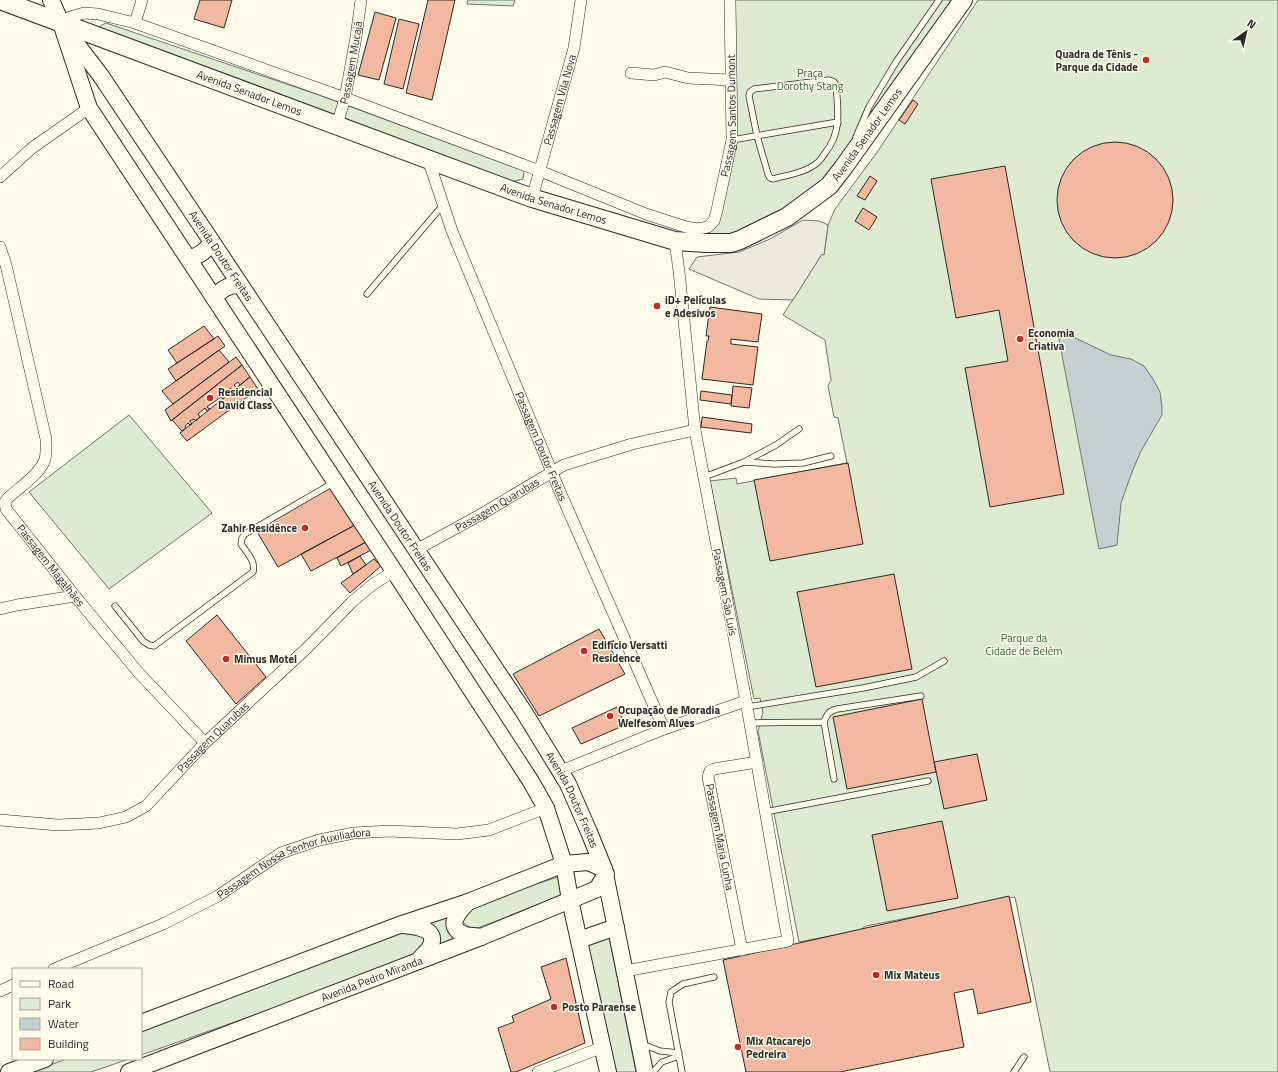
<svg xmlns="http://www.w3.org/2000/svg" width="1278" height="1072" font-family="'Titillium Web',sans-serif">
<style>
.green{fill:#deebd1;stroke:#74746e}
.parking{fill:#eceadb;stroke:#74746e}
.water{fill:#c7d0d0;stroke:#74746e}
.building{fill:#f2b8a0;stroke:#2b2b2b}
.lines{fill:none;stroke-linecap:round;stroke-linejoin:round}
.lane-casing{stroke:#2b2b2b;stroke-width:7}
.street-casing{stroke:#2b2b2b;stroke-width:12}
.secondary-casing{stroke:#2b2b2b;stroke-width:18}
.primary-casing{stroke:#2b2b2b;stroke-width:20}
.lane{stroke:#fdfbea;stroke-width:5.5}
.street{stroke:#fdfbea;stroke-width:11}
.secondary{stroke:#fdfbea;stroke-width:16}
.primary{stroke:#fdfbea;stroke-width:18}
.poi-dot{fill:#c62828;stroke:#fdfbea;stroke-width:1.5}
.labels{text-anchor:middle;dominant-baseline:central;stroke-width:3;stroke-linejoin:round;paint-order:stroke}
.poi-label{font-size:11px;font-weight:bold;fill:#2b2b2b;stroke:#fdfbea;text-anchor:start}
.street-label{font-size:11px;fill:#2b2b2b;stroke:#fdfbea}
.park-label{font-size:11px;fill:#34623c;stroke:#fdfbea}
</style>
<rect width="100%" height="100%" fill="#fdfbea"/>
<!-- green -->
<path class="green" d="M 468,0 L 515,0 L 513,6 L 467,4 Z
M 730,0 L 962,0 L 843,168 L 787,217 L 706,243 L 708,227 L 732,140 Z
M 978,0 L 1278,0 L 1278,1072 L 1050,1072 L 1015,897 L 866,926 L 860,930 L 799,942 L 758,731 L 763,712 L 760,698 L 754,699 L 710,481 L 736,478 L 737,484 L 847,463 L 838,418 L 834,417 L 828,386 L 831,380 L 825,340 L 783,315 L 822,254 L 824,255 L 828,225 L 835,209 L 878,151 Z
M 106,23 L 319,95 L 524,171 L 523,179 L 507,183 L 97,32 L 100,26 Z
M 129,415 L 212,513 L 109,589 L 29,492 Z
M 558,877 L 562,896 L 475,929 C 468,927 464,925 461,918 L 473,904 Z
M 457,909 L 466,939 L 431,952 L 421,923 Z
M 418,930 L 427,940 L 411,960 L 141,1055 L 141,1030 L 398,932 Z
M 609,936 L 636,1072 L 612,1072 L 583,942 Z
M 66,1059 L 129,1059 L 91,1072 L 32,1072 Z"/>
<!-- parking -->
<path class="parking" d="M 803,220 L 819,221 L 828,225 L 824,255 L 822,254 L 793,300 L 759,299 L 689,269 L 697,257 L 739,252 L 770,239 Z"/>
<!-- water -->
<path class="water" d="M 1058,334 L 1067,334 L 1111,355 L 1131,359 L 1144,366 L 1153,379 L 1160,392 L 1162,407 L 1162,415 L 1141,451 L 1132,472 L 1121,503 L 1117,545 L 1099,549 Z"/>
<!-- building -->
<path class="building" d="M 200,0 L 232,0 L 224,28 L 194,19 Z
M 428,0 L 455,0 L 432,100 L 406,93 Z
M 375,12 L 396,18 L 379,80 L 358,75 Z
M 399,19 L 419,24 L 403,89 L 384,84 Z
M 913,100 L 918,104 L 905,124 L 899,120 Z
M1057 200a58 58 0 1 1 116 0a58 58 0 1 1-116 0Z
M 1005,166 L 1064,494 L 990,507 L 965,368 L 1008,361 L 999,310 L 956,318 L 931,179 Z
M 870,176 L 877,181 L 865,200 L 857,196 Z
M 863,208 L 877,217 L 869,230 L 855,221 Z
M 710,307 L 762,314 L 758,342 L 731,339 L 731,344 L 758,347 L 753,385 L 702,379 L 707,341 L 708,341 L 709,336 L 706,336 Z
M 204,326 L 214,339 L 177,363 L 168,350 Z
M 218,336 L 225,346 L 176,381 L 168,369 Z
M 219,350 L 229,362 L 173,404 L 162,391 Z
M 236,357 L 242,365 L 171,421 L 165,410 Z
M 242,365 L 250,377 L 240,385 L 238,382 L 234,385 L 237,388 L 233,391 L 231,388 L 223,394 L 225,397 L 223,399 L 221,397 L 207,407 L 210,409 L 207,411 L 205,408 L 198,414 L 200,417 L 196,421 L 194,419 L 190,421 L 192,424 L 190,425 L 188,423 L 185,426 L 186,428 L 182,431 L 172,420 Z
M 250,377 L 258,389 L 187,441 L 180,433 Z
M 733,386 L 752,388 L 749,408 L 731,406 Z
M 701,391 L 732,395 L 731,404 L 700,400 Z
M 702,417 L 752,424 L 751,433 L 701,427 Z
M 848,463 L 863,544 L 770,561 L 754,480 Z
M 332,487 L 355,525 L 278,567 L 256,530 Z
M 355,525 L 366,542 L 311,571 L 301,554 Z
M 366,542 L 371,550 L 341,566 L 337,558 Z
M 360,556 L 366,565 L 353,574 L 348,563 Z
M 374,559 L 381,566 L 350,593 L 341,583 Z
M 894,574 L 912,669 L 816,687 L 797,592 Z
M 217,615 L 266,677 L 236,704 L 186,641 Z
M 599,629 L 625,674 L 539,716 L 513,674 Z
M 922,699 L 936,772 L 847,789 L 833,717 Z
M 617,707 L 625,725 L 581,744 L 572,728 Z
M 977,754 L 987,800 L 944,809 L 934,762 Z
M 942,821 L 958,898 L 887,911 L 872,835 Z
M 1009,896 L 1031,1002 L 978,1014 L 973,989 L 954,993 L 964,1047 L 840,1072 L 746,1072 L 723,960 Z
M 566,958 L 585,1043 L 516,1072 L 511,1072 L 498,1028 L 514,1022 L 512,1016 L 551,999 L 541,967 Z"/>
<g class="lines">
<defs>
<path id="lane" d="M 829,80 L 834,82 L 836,85 C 838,111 842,132 825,153 C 823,156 820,161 817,163 C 805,173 787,175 773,179 L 770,178 L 768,174 L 757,136 L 749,96 L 750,92 L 754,89 Z
M 856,137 L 869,107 L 896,62 L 939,0
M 732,140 L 838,122
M 367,294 L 443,205
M 744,462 L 774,464 L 803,463 L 831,456
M 704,477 L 744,462 L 776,445 L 799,429
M 115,606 L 143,641 L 149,645 L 154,646 L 253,572 C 256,561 247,553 241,544 L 242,538 L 245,534 L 333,483
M 747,707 L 863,688 L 916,677 L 944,661
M 824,722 C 827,714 829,711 837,709 L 921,696
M 750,723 L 824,722 L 834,779
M 765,812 L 928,781
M 642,1044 L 660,1051 L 679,1053
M 653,1072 L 662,1062 L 679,1056
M 682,1072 L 669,1002 L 671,992 L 683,984 L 714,977
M 1014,1072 L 1024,1057"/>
<g id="street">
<path id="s1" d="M 61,23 L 70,17 L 84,13 L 98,14 L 135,23 L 345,98 L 540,171 L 646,214 L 686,227 L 697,229 L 708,227 L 714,221 L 717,210 L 732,140 L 730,0"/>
<path d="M 135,23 L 142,0"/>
<path d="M 631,73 L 654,75 L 665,72 L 688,78 L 731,80"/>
<path id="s2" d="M 337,125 L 345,98 L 356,37 L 361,0"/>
<path id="s3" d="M 428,159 L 452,231 L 558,487 L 664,729"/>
<path d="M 0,177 L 32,148 L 89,108"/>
<path id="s4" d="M 532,198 L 574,48 L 581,0"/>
<path id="s5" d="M 0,247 L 6,265 L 46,439 C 46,447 47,455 44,462 C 37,476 20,487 8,498 L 5,502 L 6,509 L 75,596 L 138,672 L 205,743"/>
<path id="s6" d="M 416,550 L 480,515 L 564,465 L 632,444 L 695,430"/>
<path d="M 0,609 L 17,605 L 75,596"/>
<path d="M 561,771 L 664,729 L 746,701"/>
<path id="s7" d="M 0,820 L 58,825 L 99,823 L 126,817 L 146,806 L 205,743 L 308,647 L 352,602 L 372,585 L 394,571"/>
<path d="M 742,950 L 708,777 L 710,771 L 714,769 L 757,762"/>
<path id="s8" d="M 54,969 L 163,924 L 218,896 L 281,853 L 319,840 L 354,833 L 389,831 L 457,834 L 489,830 L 546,808"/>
<path d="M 625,971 L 788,941 L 746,701 L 695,430 L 679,271 L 675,241"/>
<path d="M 0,991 L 13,985"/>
<path d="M 538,1072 L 603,1047"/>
</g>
<g id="secondary">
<path d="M 51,0 L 61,23 L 89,108 L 394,571 L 530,780 L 546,808 L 564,864 L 570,900 L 608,1072"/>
<path id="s9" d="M 69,34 L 101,76 L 212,242 L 524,712 L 568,784 L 589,832 L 604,869 L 645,1072"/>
<path d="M 188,258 C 199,257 206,251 212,242"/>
<path d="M 214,298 C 221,289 229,284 240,285"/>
<path d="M 468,902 C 459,911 444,927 465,935 C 470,936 476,936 481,937"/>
<path d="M 403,925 C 416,926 441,929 429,949 C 426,953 421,957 418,961"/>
<path d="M 579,940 L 616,927"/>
<path d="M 141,1023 L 402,924 L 468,902 L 564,864 L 588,862 L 604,869"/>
<path d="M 9,1072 L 45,1059"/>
<path id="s10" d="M 129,1072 L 481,937 L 597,889 L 606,874"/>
</g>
<g id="primary">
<path id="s11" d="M 0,0 L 532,198 L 675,241 L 706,243 L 731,243 L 740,240 L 787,217 L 829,186 L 843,168 L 963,0"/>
</g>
</defs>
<!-- lane casing -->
<use href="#lane" class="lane-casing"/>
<!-- street casing -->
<use href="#street" class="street-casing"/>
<!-- secondary casing -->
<use href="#secondary" class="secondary-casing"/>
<!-- primary casing -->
<use href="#primary" class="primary-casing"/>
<!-- lane -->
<use href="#lane" class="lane"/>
<!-- street -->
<use href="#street" class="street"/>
<!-- secondary -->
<use href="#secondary" class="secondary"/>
<!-- primary -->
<use href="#primary" class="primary"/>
</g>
<!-- markers -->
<g class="poi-dot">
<circle cx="1146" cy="60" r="4"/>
<circle cx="657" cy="306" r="4"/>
<circle cx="1020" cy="339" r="4"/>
<circle cx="210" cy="398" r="4"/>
<circle cx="305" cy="528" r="4"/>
<circle cx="584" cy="651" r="4"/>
<circle cx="226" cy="659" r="4"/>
<circle cx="610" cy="716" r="4"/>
<circle cx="876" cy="975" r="4"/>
<circle cx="554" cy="1007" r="4"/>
<circle cx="738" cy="1047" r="4"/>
</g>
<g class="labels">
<!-- poi labels -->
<g class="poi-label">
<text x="1138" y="54" text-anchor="end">Quadra de Tênis -<tspan x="1138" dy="13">Parque da Cidade</tspan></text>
<text x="665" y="300">iD+ Películas<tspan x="665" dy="13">e Adesivos</tspan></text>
<text x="1028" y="333">Economia<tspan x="1028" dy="13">Criativa</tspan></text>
<text x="218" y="392">Residencial<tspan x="218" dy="13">David Class</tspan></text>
<text x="297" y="528" text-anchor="end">Zahir Residênce</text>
<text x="592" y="645">Edifício Versatti<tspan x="592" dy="13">Residence</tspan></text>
<text x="234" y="659">Mimus Motel</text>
<text x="618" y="710">Ocupação de Moradia<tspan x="618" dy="13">Welfesom Alves</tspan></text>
<text x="884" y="975">Mix Mateus</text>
<text x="562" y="1007">Posto Paraense</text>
<text x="746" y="1041">Mix Atacarejo<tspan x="746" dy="13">Pedreira</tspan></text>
</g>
<!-- street labels -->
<g class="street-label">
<text stroke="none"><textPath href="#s2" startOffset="64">Passagem Mucajá</textPath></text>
<text stroke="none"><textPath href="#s11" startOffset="266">Avenida Senador Lemos</textPath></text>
<text stroke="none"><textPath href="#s4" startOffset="102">Passagem Vila Nova</textPath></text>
<text stroke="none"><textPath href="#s1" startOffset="803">Passagem Santos Dumont</textPath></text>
<text stroke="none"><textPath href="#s11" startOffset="951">Avenida Senador Lemos</textPath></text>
<text stroke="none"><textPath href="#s11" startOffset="590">Avenida Senador Lemos</textPath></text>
<text stroke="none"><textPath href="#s9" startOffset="269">Avenida Doutor Freitas</textPath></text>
<text stroke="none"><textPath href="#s3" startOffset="309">Passagem Doutor Freitas</textPath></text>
<text stroke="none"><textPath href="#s6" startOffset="93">Passagem Quarubas</textPath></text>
<text stroke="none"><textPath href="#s9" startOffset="593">Avenida Doutor Freitas</textPath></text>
<text stroke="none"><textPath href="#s5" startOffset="356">Passagem Magalhães</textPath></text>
<text transform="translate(725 592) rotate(79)">Passagem São Luís</text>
<text stroke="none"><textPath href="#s7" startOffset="246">Passagem Quarubas</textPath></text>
<text stroke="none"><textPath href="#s9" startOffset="917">Avenida Doutor Freitas</textPath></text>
<text transform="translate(720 837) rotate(79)">Passagem Maria Cunha</text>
<text stroke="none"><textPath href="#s8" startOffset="264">Passagem Nossa Senhor Auxiliadora</textPath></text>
<text stroke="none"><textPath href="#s10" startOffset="260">Avenida Pedro Miranda</textPath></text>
</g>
<!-- park labels -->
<g class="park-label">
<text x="810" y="73">Praça<tspan x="810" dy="13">Dorothy Stang</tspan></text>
<text x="1024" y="638">Parque da<tspan x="1024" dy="13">Cidade de Belém</tspan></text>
</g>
</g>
<!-- legend -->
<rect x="12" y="968" width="130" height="92" fill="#fdfbea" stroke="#a9a89e"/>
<rect x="20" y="981" width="20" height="6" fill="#fdfbea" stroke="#a9a89e"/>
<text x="48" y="988" font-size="12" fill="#2b2b2b">Road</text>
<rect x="20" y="998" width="20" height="12" fill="#deebd1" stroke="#a9a89e"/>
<text x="48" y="1008" font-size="12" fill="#2b2b2b">Park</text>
<rect x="20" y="1018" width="20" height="12" fill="#c7d0d0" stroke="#a9a89e"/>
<text x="48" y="1028" font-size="12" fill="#2b2b2b">Water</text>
<rect x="20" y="1038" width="20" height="12" fill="#f2b8a0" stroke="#a9a89e"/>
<text x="48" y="1048" font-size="12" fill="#2b2b2b">Building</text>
<!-- north arrow -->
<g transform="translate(1246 32) rotate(34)" stroke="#fdfbea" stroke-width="3" paint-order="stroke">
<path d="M0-3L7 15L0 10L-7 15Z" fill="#2b2b2b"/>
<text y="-6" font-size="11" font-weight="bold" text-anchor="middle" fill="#2b2b2b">N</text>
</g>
</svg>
